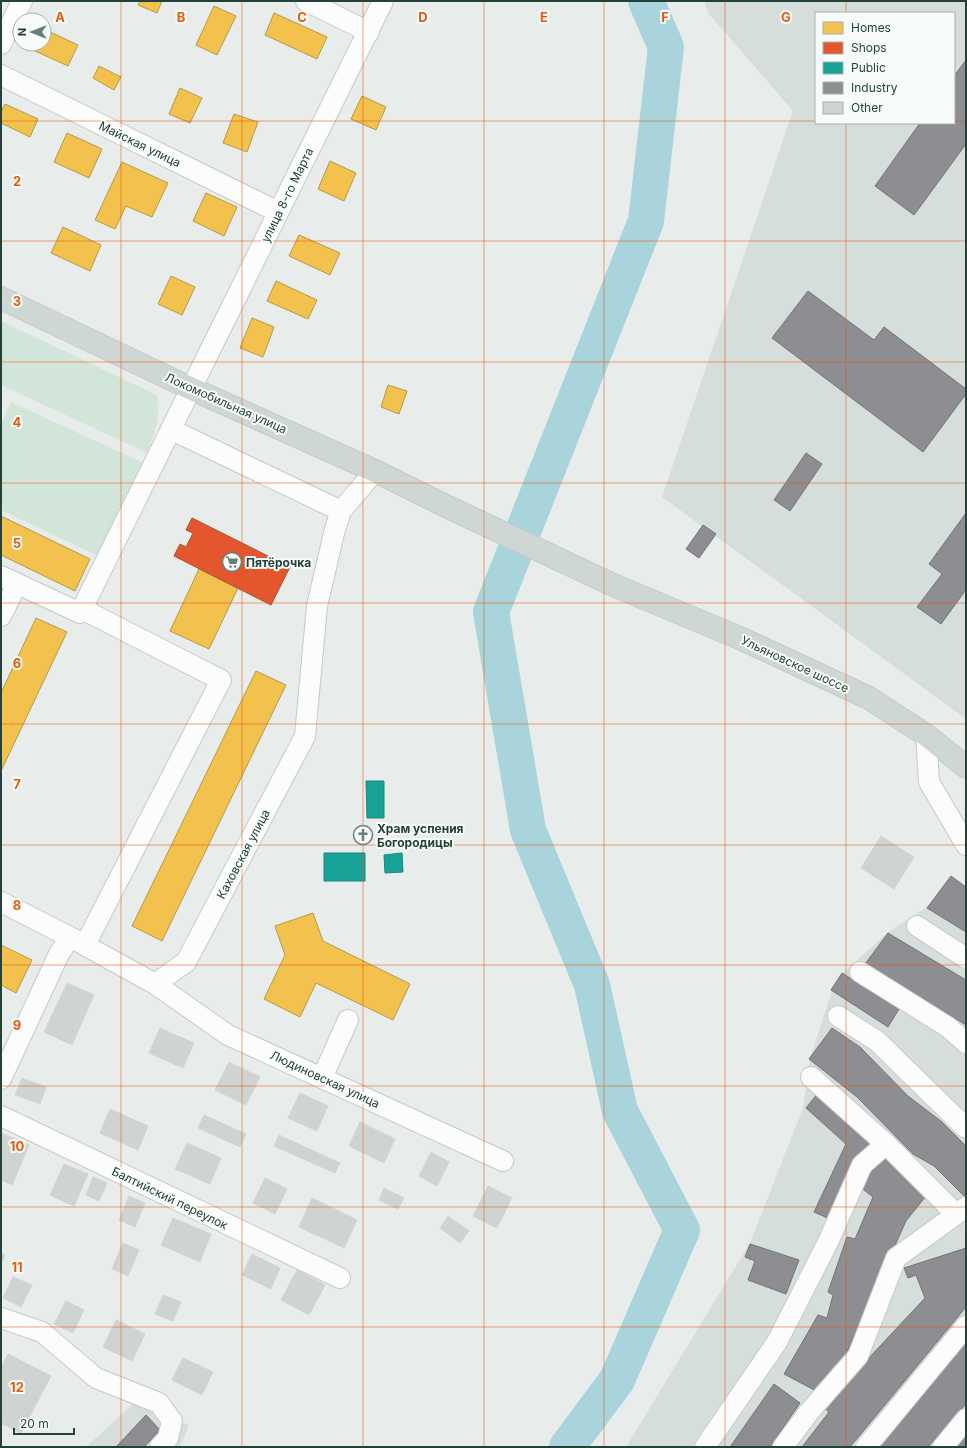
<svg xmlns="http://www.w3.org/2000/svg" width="967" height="1448" font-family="Inter,sans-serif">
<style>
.built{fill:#d6dedb;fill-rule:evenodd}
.green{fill:#d1e6d8}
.homes{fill:#f2c14e;stroke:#b49b48}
.shops{fill:#e4572e;stroke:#aa5132}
.public{fill:#17a398;stroke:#1b867c}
.industry{fill:#8d8d92;stroke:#6e7678}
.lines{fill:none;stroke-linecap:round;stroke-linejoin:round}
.river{stroke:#a9d4db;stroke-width:36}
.building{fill:#cfd4d2;stroke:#d1d6d4}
.minor-casing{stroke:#c5cac8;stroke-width:22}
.major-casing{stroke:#c3ccc9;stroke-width:24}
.minor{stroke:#fcfcfc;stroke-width:20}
.major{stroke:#cfd7d5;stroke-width:22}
.grid{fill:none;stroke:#e8590c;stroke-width:1;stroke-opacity:0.55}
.labels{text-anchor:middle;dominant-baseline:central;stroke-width:4;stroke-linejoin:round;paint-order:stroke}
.street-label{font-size:12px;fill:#24423a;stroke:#f7fbf9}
.poi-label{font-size:12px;font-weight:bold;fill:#24423a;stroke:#f7fbf9;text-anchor:start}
.grid-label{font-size:13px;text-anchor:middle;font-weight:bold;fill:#e8590c;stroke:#f7fbf9;stroke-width:4;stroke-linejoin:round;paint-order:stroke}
</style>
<rect width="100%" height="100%" fill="#e8edeb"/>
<!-- built -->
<path class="built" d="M 704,1 L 966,1 L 966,719 L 662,497 L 793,111 L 709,14 ZM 816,13 L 954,13 L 954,123 L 816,123 Z
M 927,907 L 966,928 L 966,1447 L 626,1447 L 750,1243 L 803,1108 L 810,1059 L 832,990 L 842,974 L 887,933 Z
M 133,1404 L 189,1425 L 180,1447 L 86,1447 Z"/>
<!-- green -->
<path class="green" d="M 1,321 L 157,395 C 160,419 156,430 147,453 L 1,385 Z
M 11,402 L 144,463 L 100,557 L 1,510 L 1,423 Z"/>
<!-- homes -->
<path class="homes" d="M 140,1 L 162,1 L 157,13 L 138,5 Z
M 214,6 L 236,16 L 217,55 L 196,45 Z
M 274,13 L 327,37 L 317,59 L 265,35 Z
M 46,30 L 78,45 L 68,66 L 35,51 L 39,44 L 44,44 L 44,33 Z
M 99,66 L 121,77 L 114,90 L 93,78 Z
M 180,88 L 202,98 L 190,123 L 169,114 Z
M 362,96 L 386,107 L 376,130 L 351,119 Z
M 5,104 L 38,119 L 30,137 L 1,123 L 1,112 Z
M 234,114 L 258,122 L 247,152 L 223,143 Z
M 67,133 L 102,149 L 89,178 L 54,162 Z
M 330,161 L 356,173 L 344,201 L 318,189 Z
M 122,162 L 168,183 L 152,217 L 126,206 L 115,229 L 95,220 Z
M 206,193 L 237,207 L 224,236 L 193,221 Z
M 63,227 L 101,245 L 90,271 L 51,253 Z
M 299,235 L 340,253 L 330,275 L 289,256 Z
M 171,276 L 195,287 L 182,315 L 158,304 Z
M 276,281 L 317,300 L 308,319 L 267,301 Z
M 252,318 L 274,327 L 263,357 L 240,348 Z
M 388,385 L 407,391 L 399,414 L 381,407 Z
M 1,516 L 90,559 L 75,591 L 1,555 Z
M 199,569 L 238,588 L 209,649 L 170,631 Z
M 36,618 L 67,632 L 1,771 L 1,693 Z
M 256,671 L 286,685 L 162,941 L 132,926 Z
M 313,913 L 323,941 L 410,984 L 393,1020 L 316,983 L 300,1017 L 264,999 L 285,955 L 275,926 Z
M 1,945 L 32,960 L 16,993 L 1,985 Z"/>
<!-- shops -->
<path class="shops" d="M 192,518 L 290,567 L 271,605 L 174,556 L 180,544 L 186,547 L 193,533 L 186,530 Z"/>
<!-- public -->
<path class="public" d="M 366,781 L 384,781 L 384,818 L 367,818 Z
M 324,853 L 365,853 L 365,881 L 324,881 Z
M 402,853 L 403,872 L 385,873 L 384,855 Z"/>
<!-- industry -->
<path class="industry" d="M 966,60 L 966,144 L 914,215 L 875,186 L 920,123 L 954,123 L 954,76 Z
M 808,291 L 874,340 L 884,327 L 966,389 L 966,394 L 923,452 L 772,338 Z
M 806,453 L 822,464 L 790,511 L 774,500 Z
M 966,513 L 966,592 L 965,591 L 941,624 L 917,607 L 942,574 L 929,564 Z
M 703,525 L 716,534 L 699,558 L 686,549 Z
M 951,876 L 966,887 L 966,932 L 927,908 Z
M 888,933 L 966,980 L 966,1025 L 865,964 Z
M 842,973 L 899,1009 L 888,1027 L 831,990 Z
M 832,1028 L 860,1047 L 908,1096 L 942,1122 L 966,1146 L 966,1194 L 964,1196 L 934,1166 L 913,1154 L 857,1097 L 809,1059 Z
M 818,1093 L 874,1143 L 830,1219 L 814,1212 L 846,1144 L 806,1108 Z
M 884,1156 L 926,1196 L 906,1221 L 837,1374 L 830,1372 L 818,1392 L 784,1374 L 818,1315 L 827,1318 L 833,1295 L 828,1292 L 847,1237 L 855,1239 L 873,1197 L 860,1187 Z
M 750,1244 L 799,1260 L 786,1294 L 748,1280 L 755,1261 L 745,1257 Z
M 966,1248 L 966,1307 L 850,1447 L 802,1447 L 829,1412 L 823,1407 L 925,1298 L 916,1275 L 908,1278 L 904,1268 Z
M 966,1341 L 966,1404 L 928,1447 L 879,1447 Z
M 774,1384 L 800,1403 L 770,1447 L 730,1447 Z
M 146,1415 L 160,1430 L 144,1447 L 116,1447 Z
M 966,1436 L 966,1447 L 957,1447 Z"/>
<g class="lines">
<!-- river -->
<path class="river" d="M 567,1447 L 617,1380 L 682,1230 L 620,1111 L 592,985 L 528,830 L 491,612 L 646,221 L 666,47 L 646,1"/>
</g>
<!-- building -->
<path class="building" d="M 881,836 L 914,857 L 894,889 L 861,868 Z
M 67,983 L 94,995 L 72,1045 L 44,1032 Z
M 160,1028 L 194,1043 L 183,1068 L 149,1053 Z
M 229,1062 L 260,1077 L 246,1105 L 215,1090 Z
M 22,1078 L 46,1087 L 40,1104 L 15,1095 Z
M 300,1093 L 328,1106 L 317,1131 L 288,1118 Z
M 110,1109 L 148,1126 L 138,1150 L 100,1133 Z
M 204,1115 L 246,1134 L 240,1147 L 198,1128 Z
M 360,1122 L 395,1139 L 384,1163 L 349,1146 Z
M 1,1133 L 29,1145 L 12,1185 L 1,1180 Z
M 279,1135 L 340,1163 L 335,1173 L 274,1146 Z
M 187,1143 L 221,1158 L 210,1184 L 175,1169 Z
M 431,1152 L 449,1162 L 437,1186 L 419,1176 Z
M 64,1164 L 88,1174 L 74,1206 L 50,1195 Z
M 93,1177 L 107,1183 L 99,1201 L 86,1195 Z
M 265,1178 L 287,1189 L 275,1214 L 253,1203 Z
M 488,1186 L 512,1198 L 497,1228 L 473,1216 Z
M 384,1188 L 404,1198 L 398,1209 L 379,1200 Z
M 129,1196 L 145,1203 L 135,1227 L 119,1220 Z
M 312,1198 L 357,1220 L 344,1248 L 299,1227 Z
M 448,1216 L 469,1231 L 460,1243 L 440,1228 Z
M 173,1218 L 211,1234 L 200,1262 L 161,1245 Z
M 123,1243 L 139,1250 L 128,1276 L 112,1269 Z
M 1,1253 L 5,1255 L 1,1264 Z
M 252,1254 L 280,1268 L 271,1289 L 242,1275 Z
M 297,1270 L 325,1285 L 309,1315 L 281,1300 Z
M 13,1277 L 32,1285 L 21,1307 L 3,1298 Z
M 163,1295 L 181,1302 L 173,1321 L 155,1314 Z
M 66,1301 L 84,1310 L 73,1333 L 54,1324 Z
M 116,1320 L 145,1334 L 132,1361 L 103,1347 Z
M 8,1354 L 51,1376 L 21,1433 L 1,1423 L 1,1368 Z
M 183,1358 L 213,1372 L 202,1395 L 172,1380 Z"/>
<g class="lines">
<defs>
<path id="minor" d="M 306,1 L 369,32
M 1,44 L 22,1
M 1,75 L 278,212
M 172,430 L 341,511
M 1,576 L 80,613 L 383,1
M 82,609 L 221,680 L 85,945
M 1,616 L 17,584
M 926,735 L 929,782 L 966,845
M 1,902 L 70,937
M 917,926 L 966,958
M 860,972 L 948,1027 L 966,1043
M 155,984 L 228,1035 L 503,1161
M 838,1016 L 877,1041 L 966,1128
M 811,1077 L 886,1144
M 322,1078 L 348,1020
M 1,1079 L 59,954 L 70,937 L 155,984 L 186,962 L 305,736 L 317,606 L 335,529 L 341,511 L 375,471
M 1,1116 L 340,1278
M 1,1318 L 42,1332 L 96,1378 L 159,1403 L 172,1421 L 168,1438 L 160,1447
M 705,1447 L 777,1342 L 828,1242 L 862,1165 L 886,1144 L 956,1214
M 783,1447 L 809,1412 L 858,1356 L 896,1258 L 966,1207
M 866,1447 L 966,1326
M 943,1447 L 966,1419"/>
<path id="major" d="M 1,298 L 192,389 L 375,471 L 450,508 L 611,584 L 742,639 L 869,698 L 926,735 L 966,767"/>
</defs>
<!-- minor casing -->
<use href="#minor" class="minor-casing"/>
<!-- major casing -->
<use href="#major" class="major-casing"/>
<!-- minor -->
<use href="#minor" class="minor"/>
<!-- major -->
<use href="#major" class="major"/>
</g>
<!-- grid -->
<path class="grid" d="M 121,1 L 121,1447M 242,1 L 242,1447M 363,1 L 363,1447M 484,1 L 484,1447M 604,1 L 604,1447M 725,1 L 725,1447M 846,1 L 846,13M 1,121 L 816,121M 954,121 L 966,121M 846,123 L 846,1447M 1,241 L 966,241M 1,362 L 966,362M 1,483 L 966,483M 1,603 L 966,603M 1,724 L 966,724M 1,845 L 966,845M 1,965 L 966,965M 1,1086 L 966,1086M 1,1207 L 966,1207M 1,1327 L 966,1327"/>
<!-- icons -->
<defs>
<symbol id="supermarket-ring" viewBox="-11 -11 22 22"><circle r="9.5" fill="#f7fbf9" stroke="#697e78" stroke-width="1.5"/><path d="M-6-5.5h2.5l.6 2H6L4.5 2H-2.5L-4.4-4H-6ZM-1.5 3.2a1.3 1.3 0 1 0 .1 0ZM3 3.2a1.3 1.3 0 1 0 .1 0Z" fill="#697e78"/></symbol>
<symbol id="church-ring" viewBox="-11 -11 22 22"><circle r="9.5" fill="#f7fbf9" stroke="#697e78" stroke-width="1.5"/><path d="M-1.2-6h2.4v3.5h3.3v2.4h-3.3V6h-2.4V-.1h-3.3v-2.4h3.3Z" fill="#697e78"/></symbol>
</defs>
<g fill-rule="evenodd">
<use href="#supermarket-ring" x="221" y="551" width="22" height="22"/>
<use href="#church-ring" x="352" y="824" width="22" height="22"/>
</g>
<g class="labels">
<!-- street labels -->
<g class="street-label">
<text transform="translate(140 144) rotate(26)">Майская улица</text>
<text transform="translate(287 195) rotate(-64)">улица 8-го Марта</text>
<text transform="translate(226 403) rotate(24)">Локомобильная улица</text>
<text transform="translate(795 664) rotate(25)">Ульяновское шоссе</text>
<text transform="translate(243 854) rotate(-62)">Каховская улица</text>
<text transform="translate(325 1079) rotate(25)">Людиновская улица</text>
<text transform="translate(170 1198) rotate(26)">Балтийский переулок</text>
</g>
<!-- poi labels -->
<g class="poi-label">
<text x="246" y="562">Пятёрочка</text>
<text x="377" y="828">Храм успения<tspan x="377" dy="14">Богородицы</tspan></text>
</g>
</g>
<g class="grid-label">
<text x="60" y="22">A</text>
<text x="181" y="22">B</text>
<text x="302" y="22">C</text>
<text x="423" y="22">D</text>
<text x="544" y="22">E</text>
<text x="665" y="22">F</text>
<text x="786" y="22">G</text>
<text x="17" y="186">2</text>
<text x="17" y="306">3</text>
<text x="17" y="427">4</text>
<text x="17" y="548">5</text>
<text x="17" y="668">6</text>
<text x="17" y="789">7</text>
<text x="17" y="910">8</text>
<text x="17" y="1030">9</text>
<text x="17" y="1151">10</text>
<text x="17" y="1272">11</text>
<text x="17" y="1392">12</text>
</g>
<!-- border -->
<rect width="967" height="1448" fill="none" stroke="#24423a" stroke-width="4"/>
<!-- legend -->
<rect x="815" y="12" width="140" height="112" fill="#f7fbf9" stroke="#a3b1ad"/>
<rect x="823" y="22" width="20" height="12" fill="#f2c14e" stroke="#a3b1ad"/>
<text x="851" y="32" font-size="12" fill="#24423a">Homes</text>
<rect x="823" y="42" width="20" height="12" fill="#e4572e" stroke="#a3b1ad"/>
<text x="851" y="52" font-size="12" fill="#24423a">Shops</text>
<rect x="823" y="62" width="20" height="12" fill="#17a398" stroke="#a3b1ad"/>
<text x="851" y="72" font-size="12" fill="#24423a">Public</text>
<rect x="823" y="82" width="20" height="12" fill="#8d8d92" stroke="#a3b1ad"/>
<text x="851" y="92" font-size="12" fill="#24423a">Industry</text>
<rect x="823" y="102" width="20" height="12" fill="#cfd4d2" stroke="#a3b1ad"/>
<text x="851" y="112" font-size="12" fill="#24423a">Other</text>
<!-- north arrow -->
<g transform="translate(32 32) rotate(270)"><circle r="19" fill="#f7fbf9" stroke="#a3b1ad"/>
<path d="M0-3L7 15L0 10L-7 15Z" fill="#697e78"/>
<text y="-6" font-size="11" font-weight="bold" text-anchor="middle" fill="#24423a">N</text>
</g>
<!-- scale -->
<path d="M14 1428v6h60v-6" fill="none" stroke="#24423a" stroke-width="2"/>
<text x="20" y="1428" font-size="12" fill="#24423a" stroke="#f7fbf9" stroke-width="3" paint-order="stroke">20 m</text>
</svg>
